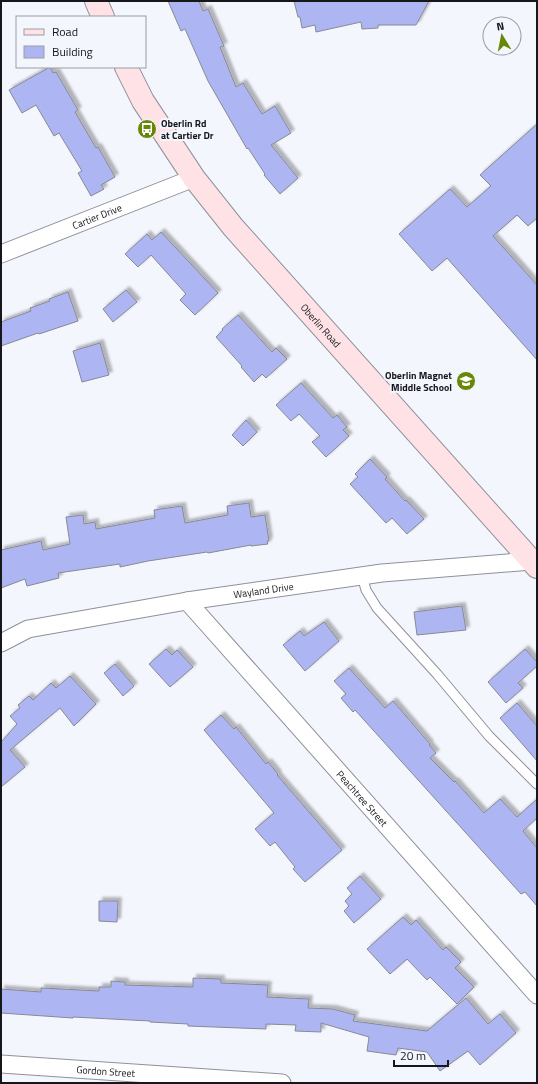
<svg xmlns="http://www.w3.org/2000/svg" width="538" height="1084" font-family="'Titillium Web',sans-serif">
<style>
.building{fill:#adb6f3;stroke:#878992;filter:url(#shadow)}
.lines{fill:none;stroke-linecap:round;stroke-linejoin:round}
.lane-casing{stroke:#8f919a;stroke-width:11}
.street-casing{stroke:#8f919a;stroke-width:19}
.secondary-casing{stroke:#8f919a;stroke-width:24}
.lane{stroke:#fff;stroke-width:9}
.street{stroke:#fff;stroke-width:17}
.secondary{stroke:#fee2e5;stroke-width:22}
.labels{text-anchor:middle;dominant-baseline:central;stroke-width:4;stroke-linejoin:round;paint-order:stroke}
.poi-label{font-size:10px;font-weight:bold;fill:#16171b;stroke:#f4f6fe;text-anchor:start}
.street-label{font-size:10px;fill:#16171b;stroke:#f4f6fe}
</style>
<defs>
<filter id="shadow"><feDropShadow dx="3.5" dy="-3.5" stdDeviation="1" flood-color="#0004"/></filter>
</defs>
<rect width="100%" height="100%" fill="#f4f6fe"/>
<!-- building -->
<path class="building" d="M 168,1 L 199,1 L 203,11 L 208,9 L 224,46 L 220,47 L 236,87 L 243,83 L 262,114 L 275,106 L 291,133 L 271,145 L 298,178 L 280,194 L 264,175 L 265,174 L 248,148 L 247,149 L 208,81 L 185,29 L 181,31 Z
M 294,1 L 429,1 L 416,25 L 378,25 L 378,28 L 362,29 L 361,22 L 316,32 L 315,25 L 302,28 L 300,17 L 298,17 Z
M 50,67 L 53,73 L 56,72 L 78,110 L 75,112 L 96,148 L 98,147 L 115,177 L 101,185 L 104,189 L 91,196 L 78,173 L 82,171 L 59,133 L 54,136 L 36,105 L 22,113 L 9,90 Z
M 537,124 L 537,218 L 528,226 L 517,215 L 493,236 L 537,285 L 537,360 L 447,258 L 432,271 L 399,234 L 450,189 L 467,207 L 491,186 L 480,175 Z
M 161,232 L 218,293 L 195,315 L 180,300 L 186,294 L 151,255 L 138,267 L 125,254 L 147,234 L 152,240 Z
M 126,290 L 137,302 L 113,322 L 103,309 Z
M 68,292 L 78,321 L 39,334 L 38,333 L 1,346 L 1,322 L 31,311 L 30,308 L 50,301 L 49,299 Z
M 238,315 L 272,352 L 276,348 L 287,359 L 266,378 L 262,374 L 254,382 L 241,367 L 242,366 L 216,337 L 223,330 L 222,329 Z
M 100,343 L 109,375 L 82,382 L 73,351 Z
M 301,383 L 333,418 L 337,415 L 347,427 L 343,430 L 349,436 L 326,457 L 312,442 L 320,436 L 299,414 L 291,421 L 276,405 Z
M 246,420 L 257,432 L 243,446 L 232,435 Z
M 370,459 L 387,477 L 385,479 L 405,501 L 406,500 L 424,519 L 407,534 L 392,518 L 386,523 L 350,484 L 358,477 L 355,474 Z
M 249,503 L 251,517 L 265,515 L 269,541 L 267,541 L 268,544 L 251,546 L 251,545 L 208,553 L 207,552 L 148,561 L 120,567 L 120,564 L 58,573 L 59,578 L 27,586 L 25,579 L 1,588 L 1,550 L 41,541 L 43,550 L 70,544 L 66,517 L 83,515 L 84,524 L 95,522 L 96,529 L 155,518 L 154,510 L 182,506 L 185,523 L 228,515 L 227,506 Z
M 462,606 L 466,630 L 417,635 L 414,612 Z
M 324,622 L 339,641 L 305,671 L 283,645 L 300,631 L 304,636 Z
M 166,649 L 172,655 L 177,650 L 193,667 L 170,687 L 149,664 Z
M 525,649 L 537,662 L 537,666 L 518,683 L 523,688 L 506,703 L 488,682 Z
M 115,664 L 134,686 L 123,696 L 104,673 Z
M 349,668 L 385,708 L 393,701 L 430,744 L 429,745 L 436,753 L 430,758 L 454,782 L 455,781 L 484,813 L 500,799 L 517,817 L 537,799 L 537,818 L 523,831 L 537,848 L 537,906 L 525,892 L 521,894 L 355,710 L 353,712 L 341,698 L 346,694 L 334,681 Z
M 70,676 L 96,704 L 74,726 L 60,708 L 10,750 L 25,767 L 1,787 L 1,740 L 2,741 L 17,724 L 10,716 L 20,708 L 18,705 L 29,696 L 33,700 L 51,683 L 56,688 Z
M 517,703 L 537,726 L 537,761 L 500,718 Z
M 221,715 L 234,729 L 236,727 L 266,764 L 268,762 L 278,774 L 277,775 L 342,850 L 305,882 L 293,869 L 295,867 L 275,842 L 270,846 L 255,829 L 274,813 L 204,730 Z
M 360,876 L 381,899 L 354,923 L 344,911 L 349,906 L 345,901 L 352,894 L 347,888 Z
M 99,901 L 118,901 L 117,922 L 99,921 Z
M 403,917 L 411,925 L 416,920 L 443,950 L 446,947 L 461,962 L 455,968 L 474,987 L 457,1004 L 430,977 L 427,980 L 407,959 L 390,974 L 367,949 Z
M 193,978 L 221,979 L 221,983 L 268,985 L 267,997 L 309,999 L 308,1008 L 333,1009 L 355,1015 L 353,1021 L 427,1031 L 466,998 L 488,1024 L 500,1014 L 516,1033 L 480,1065 L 468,1051 L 440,1071 L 427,1052 L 398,1048 L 396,1055 L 367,1051 L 369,1037 L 321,1023 L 321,1032 L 295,1031 L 296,1025 L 266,1024 L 266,1029 L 188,1026 L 188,1024 L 150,1022 L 150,1021 L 73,1017 L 73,1018 L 1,1013 L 1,989 L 41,992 L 41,988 L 99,991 L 99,987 L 111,987 L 111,981 L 125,982 L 125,985 L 193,987 Z"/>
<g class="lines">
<defs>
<path id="lane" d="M 362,576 L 366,590 L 377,608 L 437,674 L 489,736 L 537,784"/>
<g id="street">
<path id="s1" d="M 1,254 L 194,178"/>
<path id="s2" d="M 187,601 L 537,995"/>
<path id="s3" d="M 1,643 L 28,629 L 187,601 L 382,573 L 531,561"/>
<path id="s4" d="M 1,1064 L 282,1083"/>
</g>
<g id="secondary">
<path d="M 96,1 L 103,17"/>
<path id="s5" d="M 126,67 L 143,101 L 194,178 L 233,227 L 537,567"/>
</g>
</defs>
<!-- lane casing -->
<use href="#lane" class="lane-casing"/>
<!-- street casing -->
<use href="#street" class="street-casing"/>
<!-- secondary casing -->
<use href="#secondary" class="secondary-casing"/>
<!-- lane -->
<use href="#lane" class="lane"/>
<!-- street -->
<use href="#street" class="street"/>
<!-- secondary -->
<use href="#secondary" class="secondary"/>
</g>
<!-- icons -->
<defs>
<symbol id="bus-disc" viewBox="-11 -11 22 22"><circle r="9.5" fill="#678806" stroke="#f4f6fe"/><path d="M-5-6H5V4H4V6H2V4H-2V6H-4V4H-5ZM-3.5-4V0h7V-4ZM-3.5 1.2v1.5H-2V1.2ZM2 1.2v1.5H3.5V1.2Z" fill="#fff"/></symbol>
<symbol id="school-disc" viewBox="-11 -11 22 22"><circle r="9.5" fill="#678806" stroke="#f4f6fe"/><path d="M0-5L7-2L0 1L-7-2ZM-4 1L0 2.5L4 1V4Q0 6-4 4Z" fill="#fff"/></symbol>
</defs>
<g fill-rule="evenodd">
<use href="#bus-disc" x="136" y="118" width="22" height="22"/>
<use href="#school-disc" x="455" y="370" width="22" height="22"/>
</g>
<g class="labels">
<!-- poi labels -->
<g class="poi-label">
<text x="161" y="123">Oberlin Rd<tspan x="161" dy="12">at Cartier Dr</tspan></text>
<text x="452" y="375" text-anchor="end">Oberlin Magnet<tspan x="452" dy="12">Middle School</tspan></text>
</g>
<!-- street labels -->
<g class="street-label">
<text stroke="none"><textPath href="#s1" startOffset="103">Cartier Drive</textPath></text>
<text stroke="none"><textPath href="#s5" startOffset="325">Oberlin Road</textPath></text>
<text stroke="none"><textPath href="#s3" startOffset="269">Wayland Drive</textPath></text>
<text stroke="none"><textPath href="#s2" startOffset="264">Peachtree Street</textPath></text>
<text stroke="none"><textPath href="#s4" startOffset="105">Gordon Street</textPath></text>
</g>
</g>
<!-- border -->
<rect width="538" height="1084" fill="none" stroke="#16171b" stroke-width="4"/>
<!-- legend -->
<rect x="16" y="16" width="130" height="52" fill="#f4f6fe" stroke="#9b9da3"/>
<rect x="24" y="29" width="20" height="6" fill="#fee2e5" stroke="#9b9da3"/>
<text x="52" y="36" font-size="12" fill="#16171b">Road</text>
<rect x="24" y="46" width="20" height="12" fill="#adb6f3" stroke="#9b9da3"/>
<text x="52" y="56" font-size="12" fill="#16171b">Building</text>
<!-- north arrow -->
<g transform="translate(502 36) rotate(350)"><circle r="19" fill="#f4f6fe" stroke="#9b9da3"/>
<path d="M0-3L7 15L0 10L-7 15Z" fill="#678806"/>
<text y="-6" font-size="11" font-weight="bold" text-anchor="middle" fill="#16171b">N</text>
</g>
<!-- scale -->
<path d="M394 1060v6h54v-6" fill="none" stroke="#16171b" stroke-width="2"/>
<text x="400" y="1060" font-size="12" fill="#16171b" stroke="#f4f6fe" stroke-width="3" paint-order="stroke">20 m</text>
</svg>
